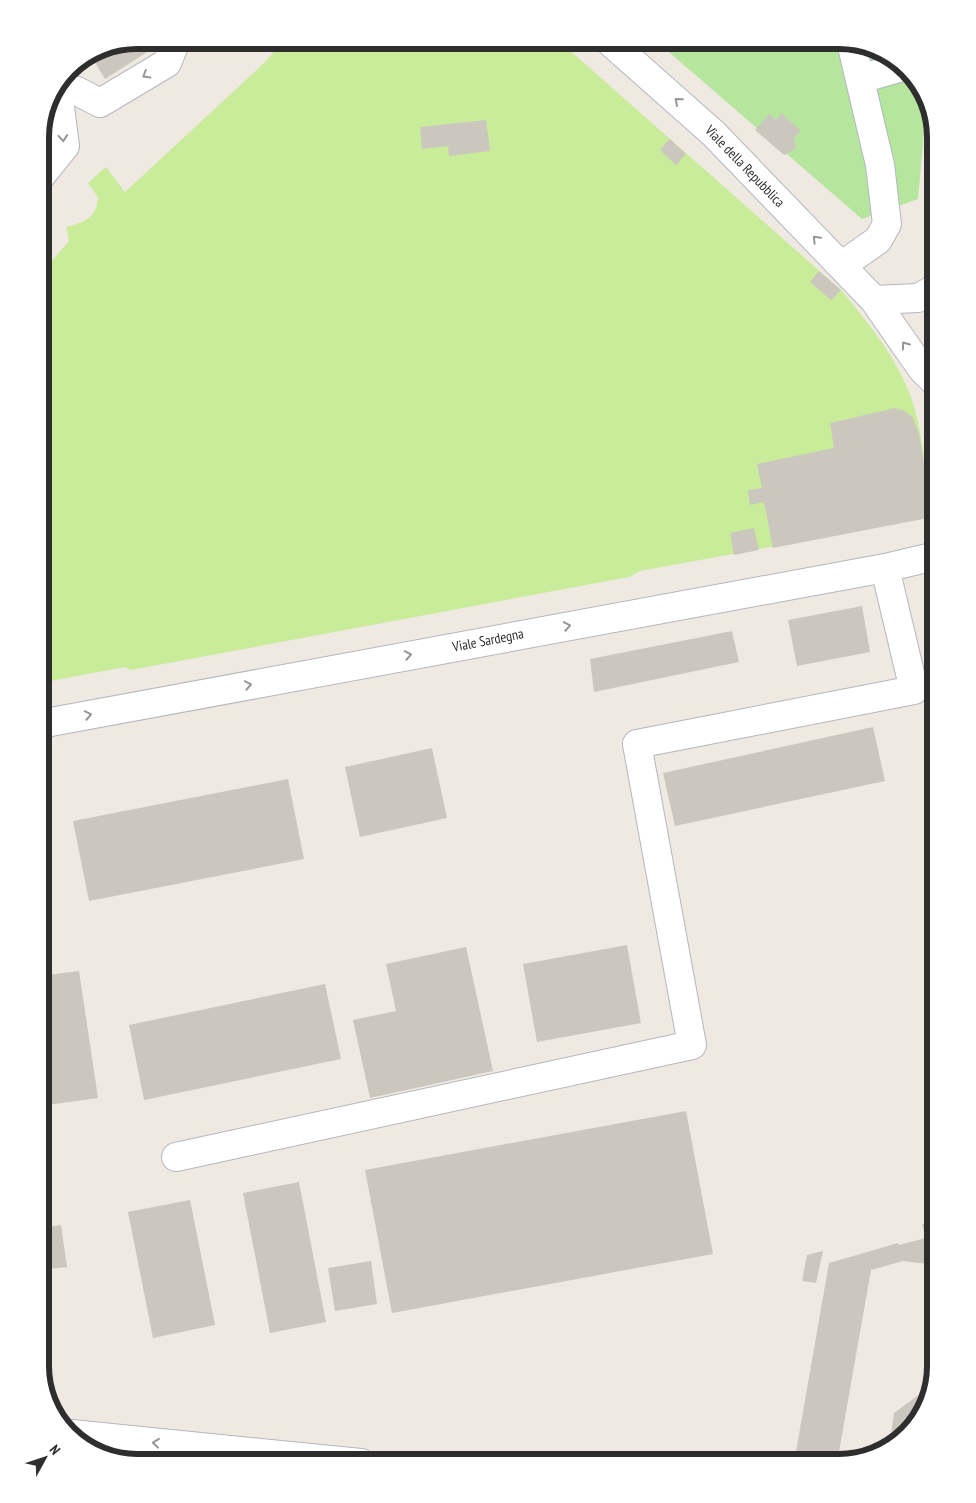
<svg xmlns="http://www.w3.org/2000/svg" width="976" height="1503" font-family="'PT Sans Narrow',sans-serif">
<style>
.green{fill:#b6e59e}
.pitch{fill:#c9ec9a}
.building{fill:#cbc7bf}
.lines{fill:none;stroke-linecap:round;stroke-linejoin:round}
.minor-casing{stroke:#b4b7c1;stroke-width:30}
.minor{stroke:#fff;stroke-width:28}
.oneway{stroke:#969696}
.labels{text-anchor:middle;dominant-baseline:central;stroke-width:5;stroke-linejoin:round;paint-order:stroke}
.street-label{font-size:14px;fill:#2e2e2e;stroke:#fff}
.rim{fill:none;stroke:#2e2e2e;stroke-width:6}
</style>
<rect width="100%" height="100%" fill="#efe9e1"/>
<!-- green -->
<path class="green" d="M 655,40 L 846,40 L 893,56 L 926,94 L 927,97 L 918,199 L 862,219 Z"/>
<!-- pitch -->
<path class="pitch" d="M 284,40 L 558,40 L 841,290 C 870,325 903,365 915,410 C 924,445 927,481 933,517 L 640,571 L 629,577 L 131,670 L 125,667 L 40,683 L 40,275 L 69,241 L 66,227 C 85,222 96,219 98,197 L 88,183 L 106,167 L 125,192 L 264,63 Z"/>
<!-- building -->
<path class="building" d="M 137,40 L 151,40 L 155,47 L 105,79 L 90,54 L 100,47 Z
M 781,113 L 801,131 L 794,138 L 796,146 L 795,149 L 784,155 L 755,130 L 769,114 L 776,120 Z
M 486,120 L 490,151 L 449,156 L 448,146 L 422,149 L 420,127 Z
M 670,139 L 686,154 L 676,165 L 660,150 Z
M 819,271 L 841,290 L 831,300 L 810,282 Z
M 895,408 L 905,411 L 913,418 L 919,434 L 933,517 L 773,548 L 764,502 L 750,505 L 748,490 L 762,488 L 757,464 L 834,448 L 830,423 Z
M 754,528 L 759,550 L 734,555 L 730,533 Z
M 936,591 L 936,636 L 935,636 L 926,593 Z
M 862,606 L 870,652 L 797,666 L 788,620 Z
M 732,631 L 739,662 L 594,692 L 590,659 Z
M 873,727 L 885,781 L 675,826 L 663,773 Z
M 432,748 L 447,818 L 360,837 L 345,767 Z
M 288,779 L 304,859 L 89,901 L 73,821 Z
M 627,945 L 641,1023 L 537,1042 L 523,964 Z
M 466,947 L 493,1071 L 370,1098 L 353,1020 L 396,1011 L 386,964 Z
M 79,971 L 98,1098 L 48,1105 L 40,1053 L 40,976 Z
M 325,984 L 341,1059 L 144,1100 L 129,1025 Z
M 686,1111 L 713,1254 L 392,1313 L 365,1170 Z
M 299,1182 L 326,1322 L 270,1333 L 243,1193 Z
M 190,1200 L 215,1325 L 153,1338 L 128,1212 Z
M 936,1220 L 936,1265 L 903,1261 L 871,1270 L 837,1463 L 794,1463 L 829,1263 L 898,1243 L 899,1245 L 926,1238 L 922,1224 Z
M 61,1225 L 67,1267 L 40,1270 L 40,1228 Z
M 823,1251 L 816,1283 L 802,1281 L 807,1255 Z
M 371,1261 L 377,1304 L 335,1311 L 328,1268 Z
M 931,1386 L 923,1415 L 892,1444 L 890,1441 L 894,1413 Z"/>
<g class="lines">
<defs>
<path id="minor" d="M 608,40 L 714,134 L 874,300 L 922,369 L 936,383
M 860,79 L 902,67
M 59,89 L 77,91 L 100,103 L 167,63 L 175,43 L 175,40
M 40,177 L 65,146 L 58,91
M 841,266 L 878,240 L 887,224 L 880,165 L 851,42
M 874,300 L 918,298 L 936,288
M 40,724 L 885,568 L 927,558 L 936,558
M 176,1157 L 692,1045 L 637,744 L 914,690 L 885,568
M 72,1434 L 361,1463"/>
</defs>
<!-- minor casing -->
<use href="#minor" class="minor-casing"/>
<!-- minor -->
<use href="#minor" class="minor"/>
</g>
<!-- one-way arrows -->
<defs><path id="oneway-chevron" d="M-2-3.5L2.5 0L-2 3.5" fill="none" stroke-width="1.6" stroke-linecap="round" stroke-linejoin="round" transform="scale(1.25)"/></defs>
<g class="oneway">
<use href="#oneway-chevron" transform="translate(146 75) rotate(149)"/>
<use href="#oneway-chevron" transform="translate(678 101) rotate(-139)"/>
<use href="#oneway-chevron" transform="translate(63 138) rotate(85)"/>
<use href="#oneway-chevron" transform="translate(816 239) rotate(-134)"/>
<use href="#oneway-chevron" transform="translate(905 345) rotate(-125)"/>
<use href="#oneway-chevron" transform="translate(567 626) rotate(-11)"/>
<use href="#oneway-chevron" transform="translate(408 655) rotate(-11)"/>
<use href="#oneway-chevron" transform="translate(248 685) rotate(-11)"/>
<use href="#oneway-chevron" transform="translate(88 715) rotate(-11)"/>
<use href="#oneway-chevron" transform="translate(156 1443) rotate(-174)"/>
</g>
<g class="labels">
<!-- street labels -->
<g class="street-label">
<text transform="translate(745 166) rotate(46)">Viale della Repubblica</text>
<text transform="translate(488 640) rotate(-11)">Viale Sardegna</text>
</g>
</g>
<!-- crop -->
<path d="M0 0H976V1503H0ZM137 49H839A88 88 0 0 1 927 137V1366A88 88 0 0 1 839 1454H137A88 88 0 0 1 49 1366V137A88 88 0 0 1 137 49Z" fill="#fff" fill-rule="evenodd"/>
<path class="rim" d="M137 49H839A88 88 0 0 1 927 137V1366A88 88 0 0 1 839 1454H137A88 88 0 0 1 49 1366V137A88 88 0 0 1 137 49Z"/>
<!-- north arrow -->
<g transform="translate(45 1458) rotate(50)" stroke="#ffffff" stroke-width="4" paint-order="stroke">
<path d="M0-4L9 19L0 12L-9 19Z" fill="#2e2e2e"/>
<text y="-8" font-size="14" font-weight="bold" text-anchor="middle" fill="#2e2e2e">N</text>
</g>
</svg>
